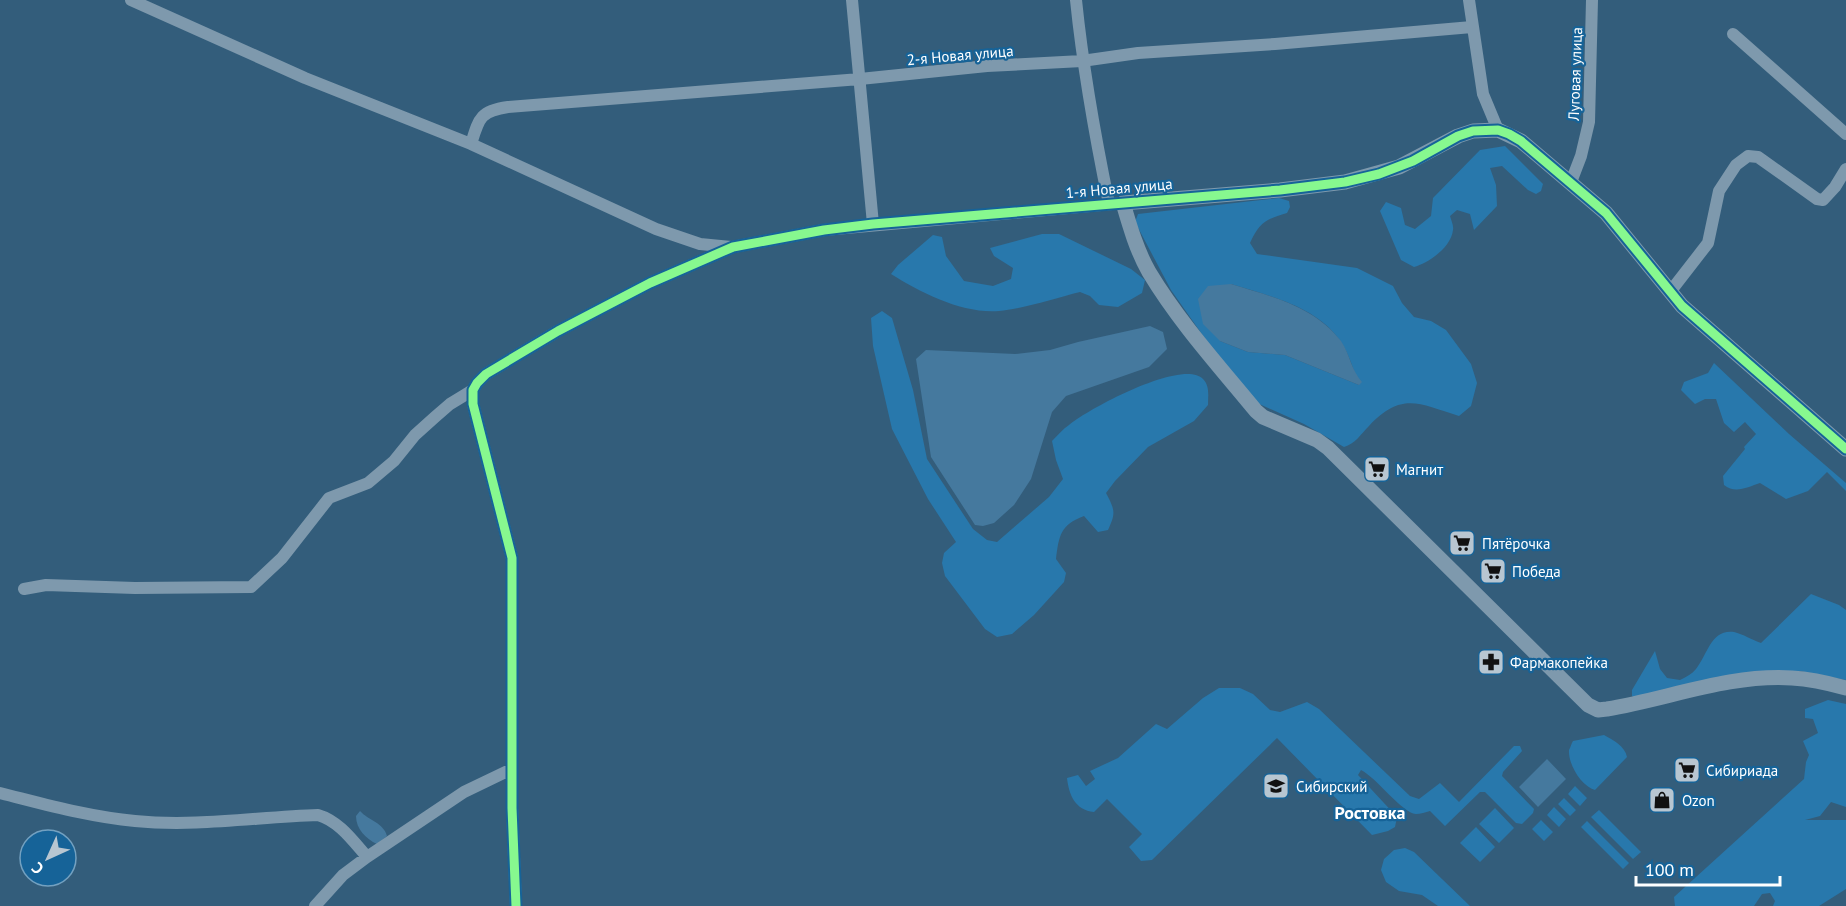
<svg xmlns="http://www.w3.org/2000/svg" width="1846" height="906" font-family="'PT Sans',sans-serif">
<style>
.green{fill:#2878ac;fill-rule:evenodd}
.water{fill:#45799e}
.lines{fill:none;stroke-linecap:round;stroke-linejoin:round}
.minor{stroke:#7e99ad;stroke-width:12}
.tertiary{stroke:#7e99ad;stroke-width:15}
.cycleway-casing{stroke:#166398;stroke-width:13}
.cycleway{stroke:#87f88f;stroke-width:9}
.labels{text-anchor:middle;dominant-baseline:central;stroke-width:4.5;stroke-linejoin:round;paint-order:stroke}
.street-label{font-size:15px;fill:#fff;stroke:#166398}
.poi-label{font-size:15px;fill:#fff;stroke:#166398;text-anchor:start}
.quarter-label{font-size:18px;font-weight:bold;fill:#fff;stroke:#166398}
</style>
<rect width="100%" height="100%" fill="#335d7b"/>
<!-- green -->
<path class="green" d="M 1505,146 L 1543,184 L 1541,191 L 1536,194 L 1528,190 L 1502,166 L 1490,168 L 1496,185 L 1497,206 L 1474,230 L 1470,214 L 1457,210 L 1450,216 C 1451,220 1454,226 1453,230 C 1451,248 1428,263 1414,267 L 1401,260 L 1380,211 L 1386,202 L 1401,208 L 1405,225 L 1415,229 L 1431,216 L 1433,198 L 1480,150 Z
M 1279,198 L 1289,201 L 1290,207 L 1287,213 C 1266,219 1259,223 1250,243 L 1257,254 L 1357,268 L 1393,286 L 1402,303 L 1414,317 L 1431,321 L 1446,330 L 1471,364 L 1477,383 L 1471,406 L 1459,416 C 1419,404 1402,391 1369,426 C 1361,434 1355,444 1344,447 L 1304,424 L 1257,403 L 1225,367 L 1171,290 L 1135,222 L 1138,214 ZM 1231,284 C 1269,296 1317,306 1341,342 C 1349,354 1354,371 1359,385 L 1285,355 L 1248,352 L 1220,341 Z
M 1042,234 L 1059,234 L 1131,269 L 1145,280 L 1142,293 L 1118,307 L 1099,305 L 1090,296 L 1080,292 C 1056,298 1022,309 999,311 C 963,314 921,293 891,274 L 898,265 L 933,235 L 942,237 L 946,256 L 964,281 L 993,286 L 1011,279 L 1013,268 L 994,256 L 990,248 Z
M 882,311 L 892,318 L 913,390 L 927,459 L 973,529 L 987,540 L 997,542 L 1049,497 L 1063,479 L 1056,460 L 1052,441 C 1058,435 1063,429 1069,425 C 1088,409 1183,358 1203,379 C 1210,386 1208,396 1208,405 L 1194,421 L 1148,447 L 1115,481 L 1106,493 C 1115,510 1116,513 1108,530 L 1098,532 L 1084,516 C 1060,525 1059,536 1056,559 L 1066,573 L 1064,582 L 1034,615 L 1012,634 L 997,637 L 985,629 L 945,576 L 942,563 L 944,553 L 956,542 L 928,499 L 892,429 L 873,346 L 871,318 Z
M 1714,363 L 1789,434 L 1846,483 L 1846,491 L 1827,472 L 1808,491 L 1786,499 L 1760,483 C 1748,487 1735,494 1724,485 L 1723,476 L 1745,449 L 1744,447 L 1756,434 L 1745,422 L 1734,432 L 1724,423 L 1716,399 L 1705,399 L 1695,404 L 1681,390 L 1684,382 L 1708,373 Z
M 1811,594 L 1839,605 L 1846,610 L 1846,680 L 1800,671 L 1760,673 L 1636,699 L 1632,696 L 1632,690 L 1655,651 L 1660,669 L 1667,678 L 1680,680 C 1686,677 1692,674 1696,669 C 1708,654 1711,629 1734,632 C 1743,634 1752,640 1761,643 Z
M 1219,688 L 1240,688 L 1253,694 L 1270,710 L 1280,712 L 1307,702 L 1319,709 L 1410,796 L 1419,799 L 1440,783 L 1459,802 L 1514,746 L 1520,746 L 1522,751 L 1503,772 L 1502,776 L 1534,809 L 1533,813 L 1522,824 L 1516,823 L 1485,792 L 1480,792 L 1445,826 L 1430,811 C 1426,812 1420,814 1416,814 C 1402,813 1377,778 1361,770 L 1358,775 L 1397,817 L 1395,827 L 1388,831 L 1372,835 L 1277,738 L 1152,860 L 1141,861 L 1129,847 L 1142,834 L 1107,799 L 1094,812 C 1075,810 1069,795 1067,778 L 1078,775 L 1086,786 L 1095,779 L 1090,771 L 1118,758 L 1156,724 L 1167,729 L 1203,698 Z
M 1828,700 L 1846,704 L 1846,807 L 1831,802 L 1820,816 L 1805,820 L 1846,820 L 1846,889 L 1819,906 L 1773,906 L 1775,901 L 1770,893 L 1762,894 L 1754,906 L 1675,906 L 1674,897 L 1804,779 L 1806,762 L 1809,755 L 1803,741 L 1818,733 L 1813,719 L 1805,718 L 1805,709 Z
M 1604,735 C 1613,740 1625,746 1627,757 L 1595,790 C 1581,786 1568,764 1569,750 C 1570,749 1572,742 1573,741 Z
M 1575,786 L 1587,798 L 1580,806 L 1568,794 Z
M 1564,798 L 1576,810 L 1570,816 L 1558,804 Z
M 1554,807 L 1566,819 L 1559,827 L 1547,815 Z
M 1495,808 L 1514,828 L 1499,843 L 1479,824 Z
M 1599,810 L 1641,852 L 1633,859 L 1591,817 Z
M 1541,820 L 1553,832 L 1544,841 L 1532,829 Z
M 1587,821 L 1629,863 L 1623,869 L 1581,827 Z
M 1476,827 L 1495,847 L 1480,862 L 1460,843 Z
M 1405,848 L 1414,852 L 1470,906 L 1438,906 L 1422,895 L 1399,891 L 1386,882 L 1381,870 L 1384,859 L 1394,850 Z"/>
<!-- water -->
<path class="water" d="M 1231,284 C 1270,296 1314,306 1341,341 C 1350,354 1351,370 1362,382 L 1359,385 L 1285,355 L 1248,352 L 1220,341 L 1203,324 L 1198,299 L 1208,286 Z
M 1150,326 L 1163,332 L 1167,349 L 1149,367 L 1066,396 L 1052,412 L 1031,479 L 1014,505 L 994,523 L 983,526 L 975,525 L 931,457 L 916,359 L 926,350 L 1015,354 L 1050,350 L 1078,342 Z
M 1547,759 L 1566,779 L 1538,807 L 1519,787 Z
M 360,811 C 368,820 384,823 387,836 L 377,844 C 366,839 356,829 356,816 Z"/>
<g class="lines">
<!-- minor -->
<path class="minor" d="M 131,0 L 305,78 L 471,144 L 656,229 L 700,244 L 731,247
M 852,0 L 873,224
M 1076,0 C 1083,69 1095,136 1109,204
M 1469,0 L 1483,94 L 1498,130
M 1733,34 L 1846,134
M 471,144 C 479,118 480,111 508,107 L 860,79 L 987,66 L 1082,61 L 1138,53 L 1275,44 L 1472,27
M 1571,182 L 1581,156 L 1589,122 L 1592,0
M 1670,292 L 1708,243 L 1719,191 L 1736,165 L 1748,156 L 1758,157 L 1817,199 L 1823,200 L 1835,187 L 1846,169
M 24,589 L 46,585 L 135,588 L 251,587 L 282,558 L 329,498 L 368,483 L 394,461 L 415,435 L 435,417 L 450,404 L 473,390
M 0,793 C 44,804 89,817 135,821 C 196,827 257,817 318,815 C 339,821 353,841 367,857
M 315,906 L 343,875 L 367,857 L 464,792 L 512,769
M 516,906 L 512,808 L 512,558 L 473,404 L 473,390 L 477,383 L 486,374 L 558,331 L 650,283 L 733,247 L 824,230 L 1123,203"/>
<!-- tertiary -->
<path class="tertiary" d="M 1846,449 L 1682,306 L 1606,213 L 1521,141 L 1498,130 L 1473,131 L 1458,136 L 1399,167 L 1345,182 L 1280,190 L 1123,203 C 1130,227 1137,251 1149,272 C 1179,322 1219,366 1256,411 L 1263,417 L 1317,440 L 1328,448 L 1588,705 L 1598,710 L 1607,709 C 1668,699 1729,674 1792,678 C 1810,679 1828,683 1846,688"/>
<defs>
<path id="cycleway" d="M 516,906 L 512,808 L 512,558 L 473,404 L 473,390 L 477,383 L 486,374 L 558,331 L 650,283 L 733,247 L 824,230 L 873,224 L 1280,190 L 1345,182 L 1379,174 L 1413,161 L 1458,136 L 1473,131 L 1498,130 L 1509,134 L 1521,141 L 1606,213 L 1682,306 L 1846,449"/>
</defs>
<!-- cycleway casing -->
<use href="#cycleway" class="cycleway-casing"/>
<!-- cycleway -->
<use href="#cycleway" class="cycleway"/>
</g>
<!-- icons -->
<defs>
<symbol id="supermarket-square" viewBox="-11 -11 22 22"><rect x="-9" y="-9" width="18" height="18" rx="4" fill="#b8c6d1" stroke="#166398"/><path d="M-6-5.5h2.5l.6 2H6L4.5 2H-2.5L-4.4-4H-6ZM-1.5 3.2a1.3 1.3 0 1 0 .1 0ZM3 3.2a1.3 1.3 0 1 0 .1 0Z" fill="#111"/></symbol>
<symbol id="pharmacy-square" viewBox="-11 -11 22 22"><rect x="-9" y="-9" width="18" height="18" rx="4" fill="#b8c6d1" stroke="#166398"/><path d="M-2-6h4v4h4v4h-4v4h-4v-4h-4v-4h4Z" fill="#111"/></symbol>
<symbol id="school-square" viewBox="-11 -11 22 22"><rect x="-9" y="-9" width="18" height="18" rx="4" fill="#b8c6d1" stroke="#166398"/><path d="M0-5L7-2L0 1L-7-2ZM-4 1L0 2.5L4 1V4Q0 6-4 4Z" fill="#111"/></symbol>
<symbol id="shop-square" viewBox="-11 -11 22 22"><rect x="-9" y="-9" width="18" height="18" rx="4" fill="#b8c6d1" stroke="#166398"/><path d="M-5-2.5h2.3a2.7 3.5 0 0 1 5.4 0H5L5.5 6h-11ZM-1.5-2.5h3a1.5 2.3 0 0 0-3 0Z" fill="#111"/></symbol>
</defs>
<g fill-rule="evenodd">
<use href="#supermarket-square" x="1362" y="454" width="30" height="30"/>
<use href="#supermarket-square" x="1447" y="528" width="30" height="30"/>
<use href="#supermarket-square" x="1478" y="556" width="30" height="30"/>
<use href="#pharmacy-square" x="1476" y="647" width="30" height="30"/>
<use href="#supermarket-square" x="1672" y="755" width="30" height="30"/>
<use href="#school-square" x="1261" y="771" width="30" height="30"/>
<use href="#shop-square" x="1647" y="785" width="30" height="30"/>
</g>
<g class="labels">
<!-- street labels -->
<g class="street-label">
<text transform="translate(960 55) rotate(-5)">2-я Новая улица</text>
<text transform="translate(1575 74) rotate(-88)">Луговая улица</text>
<text transform="translate(1119 188) rotate(-5)">1-я Новая улица</text>
</g>
<!-- poi labels -->
<g class="poi-label">
<text x="1396" y="469">Магнит</text>
<text x="1482" y="543">Пятёрочка</text>
<text x="1512" y="571">Победа</text>
<text x="1510" y="662">Фармакопейка</text>
<text x="1706" y="770">Сибириада</text>
<text x="1296" y="786">Сибирский</text>
<text x="1682" y="800">Ozon</text>
</g>
<!-- quarter labels -->
<g class="quarter-label">
<text x="1370" y="812">Ростовка</text>
</g>
</g>
<!-- north arrow -->
<g transform="translate(48 858) rotate(225)"><circle r="28" fill="#166398" stroke="#73a1c1" stroke-width="1.5"/>
<path d="M0-4.5L10 22L0 15L-10 22Z" fill="#b8c6d1"/>
<text y="-9" font-size="16" font-weight="bold" text-anchor="middle" fill="#ffffff">С</text>
</g>
<!-- scale -->
<path d="M1636 876v9h144v-9" fill="none" stroke="#ffffff" stroke-width="3"/>
<text x="1645" y="876" font-size="18" fill="#ffffff" stroke="#166398" stroke-width="4.5" paint-order="stroke">100 m</text>
</svg>
